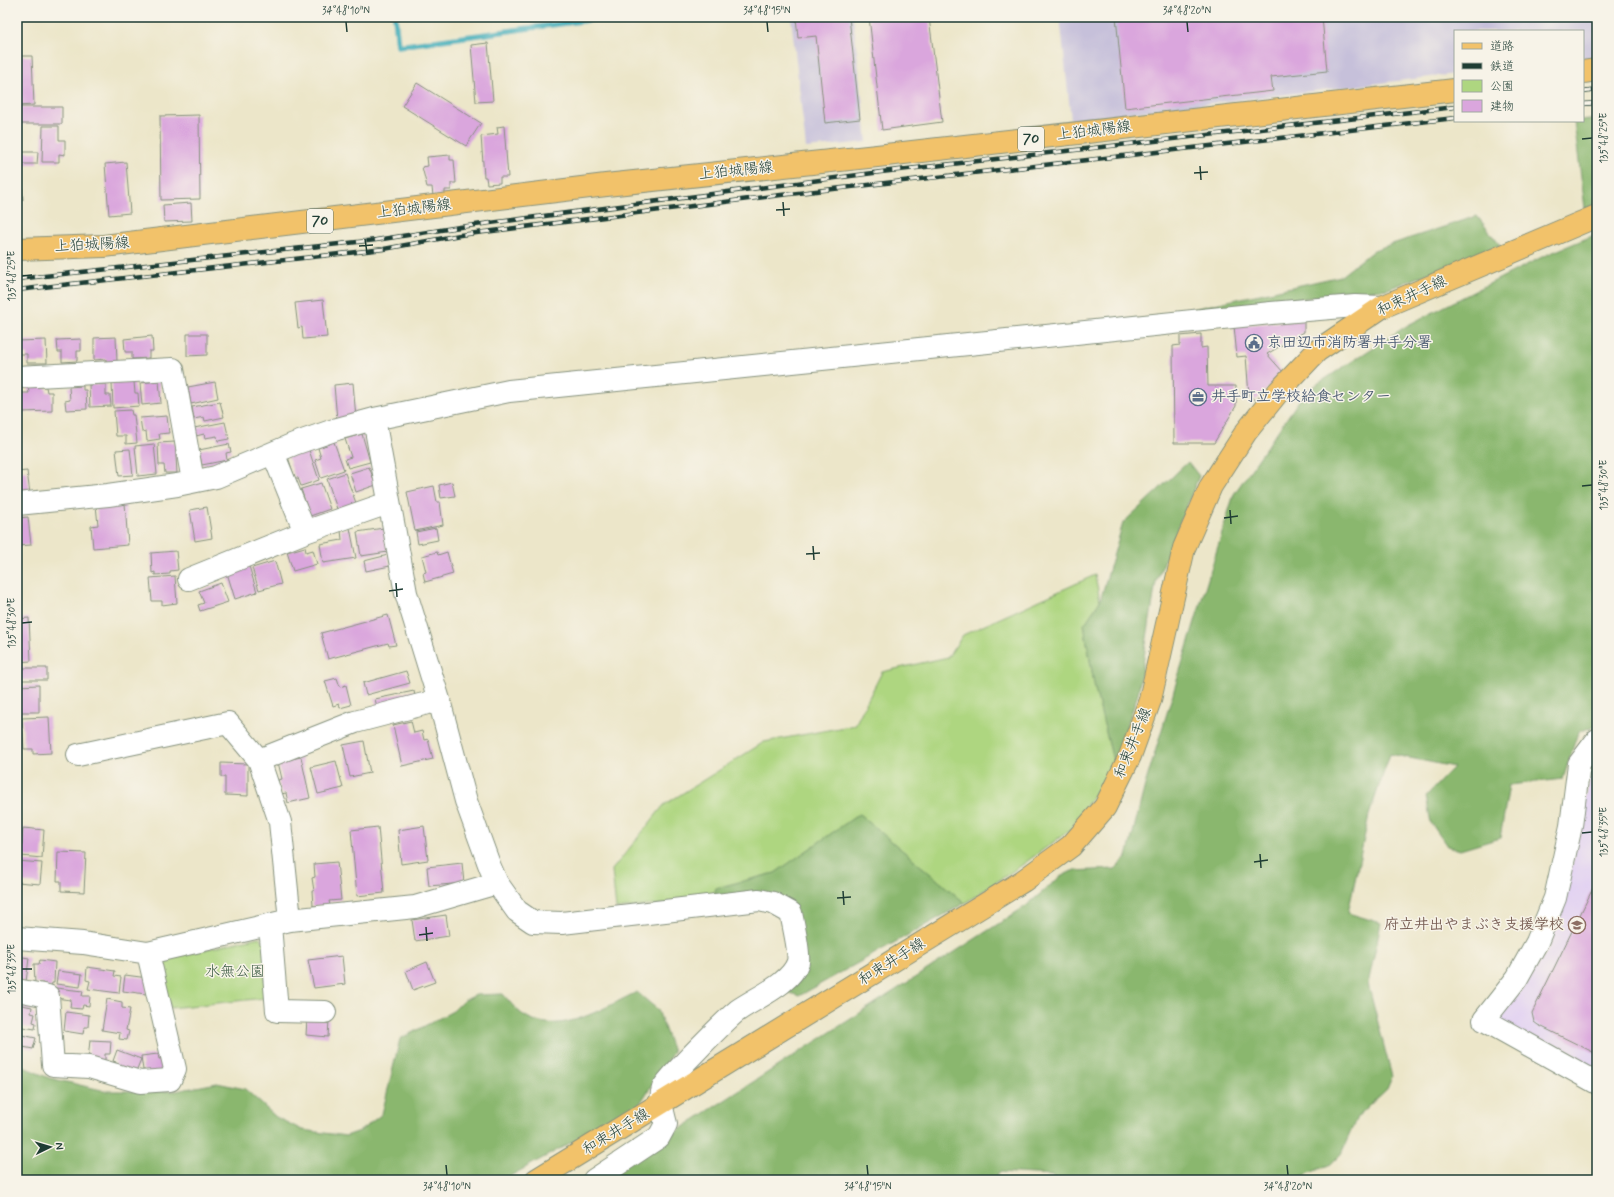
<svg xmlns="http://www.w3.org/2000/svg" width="1614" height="1197" font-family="Mynerve,'Klee One',sans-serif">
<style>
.built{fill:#e3d3f2}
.industrial{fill:#c6c0da}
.green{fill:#aed680;stroke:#668a5a}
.forest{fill:#8ab76e;stroke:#547a51}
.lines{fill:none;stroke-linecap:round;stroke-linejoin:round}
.stream{stroke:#3babb8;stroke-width:5.5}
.building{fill:#daa6dd}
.minor-casing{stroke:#86927e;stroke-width:24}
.major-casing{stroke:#86927e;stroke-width:24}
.minor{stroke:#fff;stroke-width:22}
.major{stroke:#f2c26a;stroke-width:22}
.rail-casing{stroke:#1f3d34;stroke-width:4.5}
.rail{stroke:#f7f3e8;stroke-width:3;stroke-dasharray:9;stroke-linecap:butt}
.ticks{fill:none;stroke:#1f3d34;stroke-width:1.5}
.labels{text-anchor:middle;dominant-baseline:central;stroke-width:3;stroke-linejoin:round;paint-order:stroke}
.shield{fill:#f7f3e8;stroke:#60746a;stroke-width:1}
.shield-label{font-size:14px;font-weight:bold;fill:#1f3d34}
.street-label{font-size:15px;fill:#1f3d34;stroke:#f7f3e8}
.service-label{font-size:15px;font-weight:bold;fill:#4e5e75;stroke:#f7f3e8;text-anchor:start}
.education-label{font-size:15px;font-weight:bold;fill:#785e54;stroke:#f7f3e8;text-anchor:end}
.park-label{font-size:15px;fill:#3c5c43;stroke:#f7f3e8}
.neatline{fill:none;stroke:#1f3d34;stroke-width:1.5}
.ticks-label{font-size:10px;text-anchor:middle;fill:#1f3d34}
</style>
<rect width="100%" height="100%" fill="#f7f3e8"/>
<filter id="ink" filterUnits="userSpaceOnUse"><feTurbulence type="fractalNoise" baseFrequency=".025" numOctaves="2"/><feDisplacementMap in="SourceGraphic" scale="8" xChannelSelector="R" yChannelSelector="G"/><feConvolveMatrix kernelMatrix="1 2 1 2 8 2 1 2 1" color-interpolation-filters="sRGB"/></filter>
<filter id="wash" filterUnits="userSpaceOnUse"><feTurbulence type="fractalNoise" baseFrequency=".012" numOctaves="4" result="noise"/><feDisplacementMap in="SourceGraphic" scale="16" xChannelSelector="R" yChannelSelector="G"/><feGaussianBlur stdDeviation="0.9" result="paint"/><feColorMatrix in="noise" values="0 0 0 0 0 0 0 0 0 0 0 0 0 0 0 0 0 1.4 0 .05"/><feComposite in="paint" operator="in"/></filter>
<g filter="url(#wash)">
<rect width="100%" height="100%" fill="#ece6c9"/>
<!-- built -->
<path class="built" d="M 1597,773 L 1597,1076 L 1498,1020 L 1528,981 L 1548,949 L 1565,900 L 1590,777 Z"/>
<!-- industrial -->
<path class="industrial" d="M 791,17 L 853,17 L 867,142 L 806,148 Z
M 1060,17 L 1597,17 L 1597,56 L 1583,58 L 1583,31 L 1455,31 L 1455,74 L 1071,120 Z"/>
<!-- green -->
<path class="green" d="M 1095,575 L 1100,601 L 1084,625 L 1095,689 L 1114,764 L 1070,830 L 1022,865 L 965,903 L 859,814 L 775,873 L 716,888 L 713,899 L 616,909 L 612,870 L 664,805 L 764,742 L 855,725 L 882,672 L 948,657 L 963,635 Z
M 259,937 L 267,944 L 265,998 L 170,1008 L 159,960 Z"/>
<!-- forest -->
<path class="forest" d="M 1597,119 L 1597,204 L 1585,208 L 1574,122 Z
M 1477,216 L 1500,245 L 1388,289 L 1179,312 L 1341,276 L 1374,250 Z
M 1597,234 L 1597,725 L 1578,732 L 1563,779 L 1509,785 L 1500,838 L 1460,850 L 1447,846 L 1431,823 L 1426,796 L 1454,767 L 1390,754 L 1369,815 L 1348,913 L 1381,923 L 1368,984 L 1392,1077 L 1387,1089 L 1357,1117 L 1341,1154 L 1331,1164 L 1293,1180 L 1054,1180 L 1052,1175 L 999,1172 L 994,1180 L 601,1180 L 1026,906 L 1060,877 L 1072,871 L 1115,869 L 1127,857 L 1145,785 L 1234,494 L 1305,392 L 1408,325 L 1546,255 Z
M 1188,462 L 1199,476 L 1156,582 L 1138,694 L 1114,764 L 1095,689 L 1084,625 L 1100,601 L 1123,523 Z
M 859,814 L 965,903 L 799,996 L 787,992 L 797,912 L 713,899 L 716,888 L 775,873 Z
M 637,992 L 658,1010 L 673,1052 L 639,1105 L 503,1180 L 17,1180 L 17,1064 L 49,1078 L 106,1091 L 176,1091 L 217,1083 L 245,1089 L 276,1117 L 302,1130 L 346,1136 L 360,1131 L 382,1114 L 400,1039 L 453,1011 L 463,1001 L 476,995 L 503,994 C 509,1001 515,1009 522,1014 C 558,1039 604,1007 637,992 Z"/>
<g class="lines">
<!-- stream -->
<path class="stream" d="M 395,17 L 398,46 L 610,17"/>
</g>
<g id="blocks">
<!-- building -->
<path class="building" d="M 796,17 L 849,17 L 860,119 L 825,123 L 816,36 L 798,38 Z
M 869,17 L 929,17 L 942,122 L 882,130 Z
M 1116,17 L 1322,17 L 1327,71 L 1271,77 L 1273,91 L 1125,108 Z
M 488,43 L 493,101 L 476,102 L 471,45 Z
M 17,56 L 32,56 L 34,105 L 17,106 Z
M 417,83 L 481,123 L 466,146 L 402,106 Z
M 17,107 L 62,107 L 62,124 L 17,124 Z
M 199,115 L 200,199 L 161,200 L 160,116 Z
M 43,126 L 59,126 L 59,140 L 65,140 L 65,155 L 59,154 L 59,162 L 42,162 Z
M 504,126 L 508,177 L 500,177 L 500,183 L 487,184 L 486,177 L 484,177 L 481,136 L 498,134 L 497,127 Z
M 17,152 L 38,152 L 37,164 L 17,164 Z
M 450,155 L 450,160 L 454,160 L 456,183 L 451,183 L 451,190 L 445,190 L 445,195 L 433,196 L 432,187 L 427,187 L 422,167 L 428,166 L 427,157 Z
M 126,162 L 130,213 L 109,215 L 105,164 Z
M 17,167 L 21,167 L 23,200 L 17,201 Z
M 191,203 L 192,221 L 164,222 L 163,205 Z
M 323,300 L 327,337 L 303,339 L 302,327 L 298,328 L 295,303 Z
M 1304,320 L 1304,332 L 1267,354 L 1284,373 L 1256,400 L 1249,396 L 1246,356 L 1237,357 L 1234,326 Z
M 187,334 L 207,334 L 207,355 L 187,356 Z
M 1201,334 L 1201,348 L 1207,347 L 1208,386 L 1236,386 L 1236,406 L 1214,443 L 1174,443 L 1173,346 L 1180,345 L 1180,336 Z
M 152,336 L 153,351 L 149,351 L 149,358 L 132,359 L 132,352 L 125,352 L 124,339 Z
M 116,337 L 117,362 L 106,362 L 106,359 L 94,360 L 94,338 Z
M 81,339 L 81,351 L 77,351 L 77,361 L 62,362 L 62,352 L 58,352 L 57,340 Z
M 46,340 L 47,363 L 27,363 L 27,354 L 17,354 L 17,341 Z
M 159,381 L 161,403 L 142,405 L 140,383 Z
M 134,382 L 135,393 L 138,393 L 139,406 L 113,408 L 112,383 Z
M 215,382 L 218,398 L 191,404 L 188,387 Z
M 353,383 L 356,418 L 337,420 L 334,385 Z
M 106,384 L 106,395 L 110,395 L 111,406 L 90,407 L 89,385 Z
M 83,386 L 83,390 L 86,390 L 87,409 L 66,410 L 65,401 L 70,400 L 69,387 Z
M 28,387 L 46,387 L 47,392 L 52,392 L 52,411 L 22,412 L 21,393 L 29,393 Z
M 220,402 L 224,417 L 205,421 L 204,417 L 194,419 L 192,407 Z
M 131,410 L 132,415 L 134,415 L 137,443 L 126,444 L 126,436 L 116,436 L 114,411 Z
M 167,416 L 169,433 L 159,434 L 160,439 L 147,441 L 146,431 L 142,432 L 140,418 Z
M 225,422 L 229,439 L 218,441 L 217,436 L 205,438 L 204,434 L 196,436 L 194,428 Z
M 362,434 L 370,462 L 348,468 L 345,459 L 351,457 L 345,439 Z
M 175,442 L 177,473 L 165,473 L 164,465 L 159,465 L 158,443 Z
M 334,442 L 344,470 L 321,478 L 315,460 L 321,458 L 318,448 Z
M 154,444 L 157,474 L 138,476 L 135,446 Z
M 229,444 L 231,452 L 226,453 L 227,460 L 202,465 L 199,450 Z
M 130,449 L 133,475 L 119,476 L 116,450 Z
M 309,450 L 319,480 L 301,486 L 298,478 L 295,478 L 288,457 Z
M 369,467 L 376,485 L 356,492 L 350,473 Z
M 27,471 L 30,494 L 17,495 L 17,472 Z
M 345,473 L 356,503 L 337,509 L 327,479 Z
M 452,482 L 455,496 L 441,498 L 439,485 Z
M 321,483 L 330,509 L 310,516 L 301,489 Z
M 434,486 L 437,502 L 440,502 L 443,525 L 415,531 L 407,492 Z
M 125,503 L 128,545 L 93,548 L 91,526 L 98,525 L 96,505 Z
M 207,507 L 212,538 L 195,541 L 190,510 Z
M 28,517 L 31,545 L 17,546 L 17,518 Z
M 350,528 L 356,558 L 323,563 L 320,544 L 342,540 L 341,530 Z
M 384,528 L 388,552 L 361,556 L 357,532 Z
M 436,528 L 438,540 L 418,544 L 416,532 Z
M 305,547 L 306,552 L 313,550 L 317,564 L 293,571 L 287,552 Z
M 176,551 L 178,570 L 170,571 L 170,574 L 155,575 L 155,572 L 152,573 L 151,553 Z
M 437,552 L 438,555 L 447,552 L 453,574 L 425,582 L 423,573 L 426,572 L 422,556 Z
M 388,555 L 390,566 L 366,571 L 364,561 Z
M 275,561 L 281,584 L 259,590 L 252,568 Z
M 249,566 L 257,592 L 235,599 L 227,573 Z
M 175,576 L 177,603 L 162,605 L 162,601 L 152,601 L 150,578 Z
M 221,583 L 228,602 L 200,611 L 198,605 L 204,603 L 199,591 Z
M 388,615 L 396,645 L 389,646 L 388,643 L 328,659 L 321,633 Z
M 29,618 L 31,661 L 18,662 L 17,619 Z
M 17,668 L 47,668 L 47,680 L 17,680 Z
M 406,671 L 410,683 L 366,695 L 363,683 Z
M 337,678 L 340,687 L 346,685 L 351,705 L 340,708 L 339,704 L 333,706 L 325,681 Z
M 39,685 L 39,712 L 17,712 L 17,686 Z
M 414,691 L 416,702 L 377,707 L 375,699 Z
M 49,717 L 51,753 L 33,754 L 33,749 L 24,749 L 22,718 Z
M 411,721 L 414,733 L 422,731 L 424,740 L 428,739 L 433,759 L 402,766 L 393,725 Z
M 364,741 L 370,773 L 350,777 L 343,745 Z
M 301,757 L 310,798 L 288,803 L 286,793 L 281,794 L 278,780 L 282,779 L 278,762 Z
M 336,761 L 343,788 L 318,794 L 311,767 Z
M 221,763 L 248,764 L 248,796 L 225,795 L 225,777 L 221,777 Z
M 424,826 L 428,860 L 401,864 L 398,830 Z
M 378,827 L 384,893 L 357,896 L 351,830 Z
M 23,828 L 44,830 L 42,858 L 21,856 Z
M 58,852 L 86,853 L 84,892 L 61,891 L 61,881 L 57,881 Z
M 17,861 L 42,863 L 40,884 L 17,882 Z
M 337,862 L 341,900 L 329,901 L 330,905 L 313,906 L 312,891 L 314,891 L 312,878 L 315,877 L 314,864 Z
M 462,863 L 464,883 L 429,886 L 427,867 Z
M 1597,880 L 1597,1054 L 1538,1025 L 1534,1022 L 1532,1013 Z
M 446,915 L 449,936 L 415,941 L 412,920 Z
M 17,956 L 29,958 L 26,982 L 17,981 Z
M 342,956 L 345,984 L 314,988 L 308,960 Z
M 40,960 L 55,962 L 54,983 L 52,983 L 51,988 L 42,987 L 43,983 L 35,983 L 34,964 L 39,964 Z
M 427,962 L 435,982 L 413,990 L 406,971 Z
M 87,967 L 115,971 L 114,976 L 121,977 L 119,993 L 88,989 L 90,981 L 86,980 Z
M 58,971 L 82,974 L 80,987 L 56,984 Z
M 125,975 L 148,978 L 146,994 L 123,991 Z
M 56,988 L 83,991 L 82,996 L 90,996 L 89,1006 L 83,1005 L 82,1009 L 70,1008 L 71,1000 L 55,998 Z
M 107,999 L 122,1002 L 122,1008 L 130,1009 L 126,1030 L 129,1031 L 127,1040 L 119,1039 L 120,1033 L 102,1030 Z
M 17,1004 L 32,1007 L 31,1013 L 35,1014 L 33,1022 L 36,1023 L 35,1029 L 17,1026 Z
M 66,1012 L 89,1015 L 88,1027 L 84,1027 L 83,1034 L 64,1031 Z
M 307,1019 L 329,1020 L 328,1037 L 306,1035 Z
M 17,1034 L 36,1038 L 33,1049 L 23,1047 L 22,1053 L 17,1052 Z
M 90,1040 L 111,1041 L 110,1054 L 105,1054 L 105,1061 L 88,1060 Z
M 117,1050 L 141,1059 L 135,1074 L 114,1066 L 116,1062 L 113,1061 Z
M 158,1054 L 159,1059 L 166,1058 L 167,1067 L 163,1068 L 163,1073 L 146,1075 L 145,1070 L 143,1070 L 141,1056 Z"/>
</g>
</g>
<g filter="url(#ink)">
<use href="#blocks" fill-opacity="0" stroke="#86927e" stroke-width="1"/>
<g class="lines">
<defs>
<path id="minor" d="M 17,377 L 173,369 L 193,481
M 374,419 L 406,593 L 439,700 L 466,801 L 490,867 L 497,883 L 517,911 L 533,922 L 562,923 L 759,900 L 773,903 L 791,913 C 793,923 800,953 798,962 C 791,984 755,998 737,1011 C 727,1019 666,1080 663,1088 C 659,1100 663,1112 666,1124 L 659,1137 L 594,1180
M 273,453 L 305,532
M 17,504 L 108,495 L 177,485 L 216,477 L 294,444 L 337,429 L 374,419 L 509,391 L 1271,313 L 1355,306 L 1382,307
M 189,579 L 305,532 L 388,503
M 1597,740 L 1579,764 L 1571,826 L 1555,898 L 1537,942 L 1517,978 L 1484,1020 L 1597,1083
M 78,755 L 228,723 L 259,760 L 355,722 L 439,700
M 259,760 L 280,822 L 290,920
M 270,925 L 277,1011 L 325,1012
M 17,938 L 83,943 L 148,953 L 290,920 L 415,907 L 497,883
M 17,990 L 48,996 L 53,1065 L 89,1067 L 140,1082 L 170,1080 L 175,1069 L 148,953"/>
<path id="major" d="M 1583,72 L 1597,70
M 17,249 L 104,246 L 606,185 L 877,156 L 1455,90
M 536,1180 L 1023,881 L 1071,846 L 1105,807 L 1130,756 L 1150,700 L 1184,548 L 1211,486 L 1246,432 L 1279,391 L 1317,351 L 1382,307 L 1597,216"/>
</defs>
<!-- minor casing -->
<use href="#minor" class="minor-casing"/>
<!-- major casing -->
<use href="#major" class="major-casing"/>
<!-- minor -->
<use href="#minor" class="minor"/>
<!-- major -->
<use href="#major" class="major"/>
<defs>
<path id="rail" d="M 1583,92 L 1597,90
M 1583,104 L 1597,103
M 17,279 L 376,240 L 460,227 L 881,172 L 1455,107
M 17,290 L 384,249 L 460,235 L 781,195 L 1455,118"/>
</defs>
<!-- rail casing -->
<use href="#rail" class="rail-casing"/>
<!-- rail -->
<use href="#rail" class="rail"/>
</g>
</g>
<!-- ticks -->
<path class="ticks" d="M 346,22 L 347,32M 767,22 L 768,32M 1187,22 L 1188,32M 1582,139 L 1592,138M 1200,166 L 1201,180M 1194,173 L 1208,172M 783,202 L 784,216M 776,210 L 790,209M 365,239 L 367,253M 359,246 L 373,245M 22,276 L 32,275M 1582,486 L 1592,485M 1230,510 L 1231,524M 1224,518 L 1238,516M 813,546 L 814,560M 806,554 L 820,553M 396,583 L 397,597M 389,591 L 403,589M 22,623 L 32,622M 1582,833 L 1592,832M 1260,854 L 1261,868M 1254,862 L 1268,860M 843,891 L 844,905M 837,898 L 851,897M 426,927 L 427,941M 419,935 L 433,933M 22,969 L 32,969M 446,1165 L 447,1175M 867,1165 L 868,1175M 1287,1165 L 1288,1175"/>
<!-- icons -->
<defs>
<symbol id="civic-ring" viewBox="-11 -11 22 22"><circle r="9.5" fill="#f7f3e8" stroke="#5c6f8a" stroke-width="1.5"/><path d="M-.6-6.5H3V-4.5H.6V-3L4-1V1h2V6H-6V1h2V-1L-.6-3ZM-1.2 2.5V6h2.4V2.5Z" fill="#5c6f8a"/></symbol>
<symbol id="office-ring" viewBox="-11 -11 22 22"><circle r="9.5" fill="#f7f3e8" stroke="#5c6f8a" stroke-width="1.5"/><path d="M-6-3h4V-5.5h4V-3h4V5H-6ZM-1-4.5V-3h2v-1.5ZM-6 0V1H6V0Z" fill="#5c6f8a"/></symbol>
<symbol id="school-ring" viewBox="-11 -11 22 22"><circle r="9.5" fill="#f7f3e8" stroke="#8d6e63" stroke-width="1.5"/><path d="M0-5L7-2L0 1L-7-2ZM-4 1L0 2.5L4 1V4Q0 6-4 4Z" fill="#8d6e63"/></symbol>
</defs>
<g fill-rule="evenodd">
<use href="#civic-ring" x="1244" y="333" width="20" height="20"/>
<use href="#office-ring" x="1188" y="387" width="20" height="20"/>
<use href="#school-ring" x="1567" y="915" width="20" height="20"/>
</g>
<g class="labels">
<!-- shield labels -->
<g class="shield">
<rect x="1018" y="127" width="26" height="24" rx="3"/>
<rect x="307" y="209" width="26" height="24" rx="3"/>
</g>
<g class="shield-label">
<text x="1031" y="139">70</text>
<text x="320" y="221">70</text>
</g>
<!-- street labels -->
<g class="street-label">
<text transform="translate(1094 131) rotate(-7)">上狛城陽線</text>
<text transform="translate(736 171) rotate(-6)">上狛城陽線</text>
<text transform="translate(414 209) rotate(-7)">上狛城陽線</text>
<text transform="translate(92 245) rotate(-3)">上狛城陽線</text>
<text transform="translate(1412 296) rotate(-25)">和束井手線</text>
<text transform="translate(1133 743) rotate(-68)">和束井手線</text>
<text transform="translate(892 962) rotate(-32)">和束井手線</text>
<text transform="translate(616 1132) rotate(-31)">和束井手線</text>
</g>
<!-- service labels -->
<g class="service-label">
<text x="1267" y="343">京田辺市消防署井手分署</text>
<text x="1211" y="397">井手町立学校給食センター</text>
</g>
<!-- education labels -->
<g class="education-label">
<text x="1564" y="925">府立井出やまぶき支援学校</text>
</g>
<!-- park labels -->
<g class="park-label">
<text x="235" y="972">水無公園</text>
</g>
</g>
<!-- margin -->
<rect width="1614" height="1197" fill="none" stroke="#f7f3e8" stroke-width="44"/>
<!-- legend -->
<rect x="1454" y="30" width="130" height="92" fill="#f7f3e8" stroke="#a1aaa0"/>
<rect x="1462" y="43" width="20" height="6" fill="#f2c26a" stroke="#a1aaa0"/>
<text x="1490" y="50" font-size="12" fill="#1f3d34">道路</text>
<rect x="1462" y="63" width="20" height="6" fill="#1f3d34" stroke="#a1aaa0"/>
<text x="1490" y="70" font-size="12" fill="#1f3d34">鉄道</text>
<rect x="1462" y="80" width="20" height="12" fill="#aed680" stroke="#a1aaa0"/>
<text x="1490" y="90" font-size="12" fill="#1f3d34">公園</text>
<rect x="1462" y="100" width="20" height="12" fill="#daa6dd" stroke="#a1aaa0"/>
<text x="1490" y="110" font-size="12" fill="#1f3d34">建物</text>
<!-- north arrow -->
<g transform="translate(50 1147) rotate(85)" stroke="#f7f3e8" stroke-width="3" paint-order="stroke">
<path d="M0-3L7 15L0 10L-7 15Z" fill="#1f3d34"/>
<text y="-6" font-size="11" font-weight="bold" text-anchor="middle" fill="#1f3d34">N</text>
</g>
<rect x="22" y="22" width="1570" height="1153" class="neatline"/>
<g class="ticks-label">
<text x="346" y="14">34°48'10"N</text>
<text x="767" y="14">34°48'15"N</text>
<text x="1187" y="14">34°48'20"N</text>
<text transform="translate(1603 138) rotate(-90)" y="4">135°48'25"E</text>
<text transform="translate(11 276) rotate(-90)" y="4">135°48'25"E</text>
<text transform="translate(1603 485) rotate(-90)" y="4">135°48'30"E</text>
<text transform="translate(11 623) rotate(-90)" y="4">135°48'30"E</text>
<text transform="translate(1603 832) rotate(-90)" y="4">135°48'35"E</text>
<text transform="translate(11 969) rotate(-90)" y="4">135°48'35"E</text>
<text x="447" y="1190">34°48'10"N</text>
<text x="868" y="1190">34°48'15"N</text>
<text x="1288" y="1190">34°48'20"N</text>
</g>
</svg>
